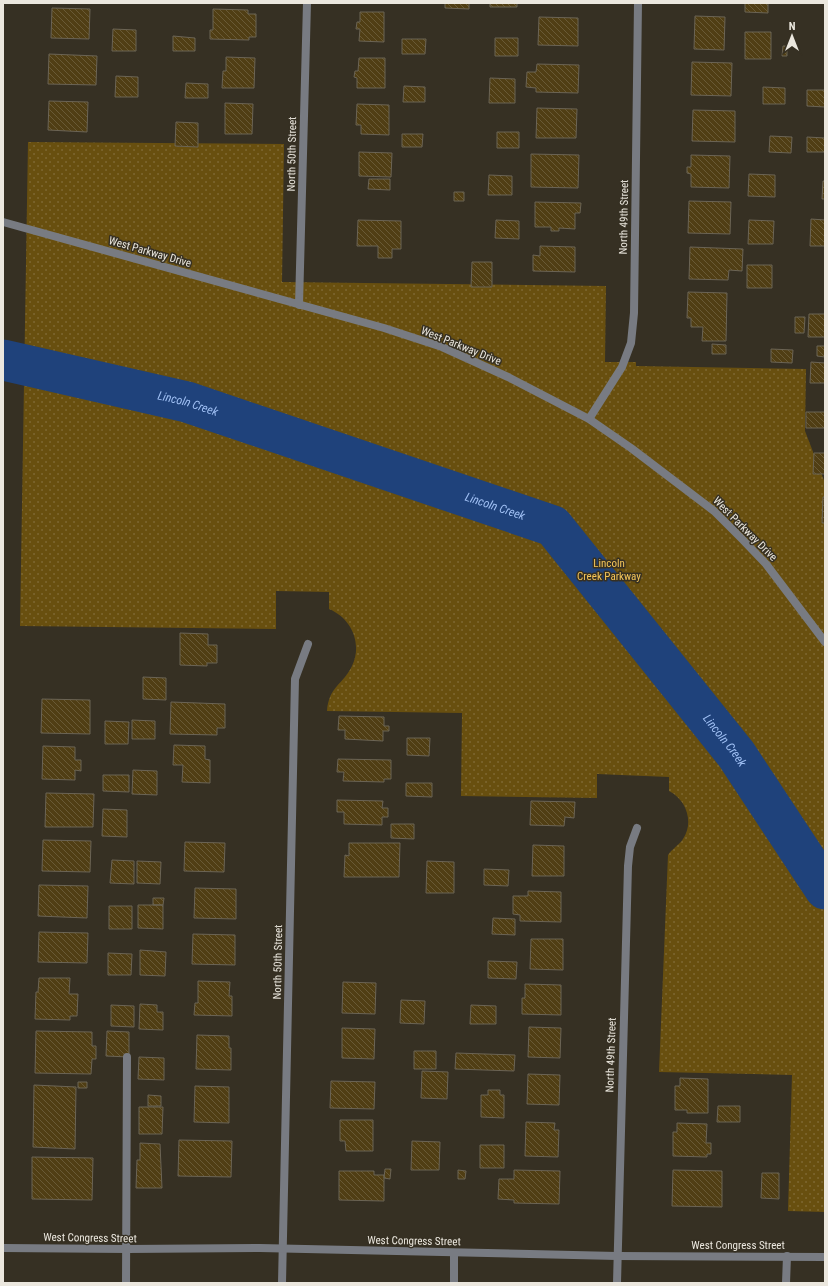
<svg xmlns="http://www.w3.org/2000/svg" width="828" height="1286" font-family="'Roboto Condensed',sans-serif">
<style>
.green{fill:url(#green-dots)}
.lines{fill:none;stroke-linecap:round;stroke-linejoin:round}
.river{stroke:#1f427b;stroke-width:41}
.building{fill:url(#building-back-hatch);stroke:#6b6455}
.service{stroke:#787b82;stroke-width:8}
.minor{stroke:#787b82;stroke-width:8}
.tertiary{stroke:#787b82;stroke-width:8}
.labels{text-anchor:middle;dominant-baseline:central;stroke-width:3;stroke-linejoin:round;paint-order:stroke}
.street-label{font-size:11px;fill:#ebe7de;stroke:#363023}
.park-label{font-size:11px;fill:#f4c559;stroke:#363023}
.water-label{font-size:12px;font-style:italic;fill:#a0c0f4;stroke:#363023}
</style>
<defs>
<pattern id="green-dots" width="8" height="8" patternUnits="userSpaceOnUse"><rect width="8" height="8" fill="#684f0f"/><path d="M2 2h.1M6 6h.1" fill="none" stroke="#7e6832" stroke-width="1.8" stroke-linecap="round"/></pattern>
<pattern id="building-back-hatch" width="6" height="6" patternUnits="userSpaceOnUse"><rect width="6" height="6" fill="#503e14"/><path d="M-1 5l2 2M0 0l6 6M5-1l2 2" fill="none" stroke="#695a36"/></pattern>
</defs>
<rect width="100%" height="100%" fill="#363023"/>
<!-- green -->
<path class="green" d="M 28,142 L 284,144 L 282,282 L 606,286 L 605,362 L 636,362 L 636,366 L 806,369 L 805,431 L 825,483 L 825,1212 L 788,1211 L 792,1075 L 659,1072 L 668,855 C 672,849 679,845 683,839 C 694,823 687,800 669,791 L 669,777 L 597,774 L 597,798 L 461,796 L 462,713 L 327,711 C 329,686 343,685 352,666 C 363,643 351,618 329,609 L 329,592 L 276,591 L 276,629 L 20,626 Z"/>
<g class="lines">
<!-- river -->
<path class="river" id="s1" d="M 3,360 L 187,402 L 553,526 L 736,754 L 825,889"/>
</g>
<!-- building -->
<path class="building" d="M 445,3 L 469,3 L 469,9 L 445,8 Z
M 490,3 L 517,3 L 517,7 L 490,7 Z
M 745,3 L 768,3 L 768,13 L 745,12 Z
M 52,8 L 90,9 L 89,39 L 51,38 Z
M 213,9 L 248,10 L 248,14 L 256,14 L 256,37 L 249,37 L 249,40 L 210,39 L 210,30 L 213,30 Z
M 360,12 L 384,12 L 384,42 L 359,41 L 360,29 L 356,29 L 357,22 L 360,22 Z
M 695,16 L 725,17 L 724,50 L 694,49 Z
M 539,17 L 578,18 L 578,46 L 538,45 Z
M 113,29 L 136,30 L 136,51 L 112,51 Z
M 745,32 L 771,32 L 771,59 L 745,59 Z
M 173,36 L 195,38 L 195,51 L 173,51 Z
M 495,38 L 518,38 L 518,56 L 495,56 Z
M 402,39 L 426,39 L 425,54 L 402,54 Z
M 783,46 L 787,46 L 787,56 L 782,56 Z
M 49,54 L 97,56 L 96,85 L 48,84 Z
M 226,57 L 255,58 L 254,88 L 222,88 L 223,71 L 226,71 Z
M 359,58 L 385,58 L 385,88 L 357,88 L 357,78 L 354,77 L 355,71 L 358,71 Z
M 692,62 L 732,63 L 731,96 L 691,95 Z
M 537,64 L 579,65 L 578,93 L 536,92 L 536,88 L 526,87 L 527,72 L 536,72 Z
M 116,76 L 138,77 L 138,97 L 115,97 Z
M 490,78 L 515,79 L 515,103 L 489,103 Z
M 186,83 L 208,84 L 208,98 L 185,98 Z
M 404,86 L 425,87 L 425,102 L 403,102 Z
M 763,87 L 785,88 L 785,104 L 763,104 Z
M 807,90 L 825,90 L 825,107 L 807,106 Z
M 49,101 L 88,102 L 87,132 L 48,130 Z
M 225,103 L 253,104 L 252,134 L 225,134 Z
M 357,104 L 389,105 L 389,135 L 361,134 L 361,125 L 356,125 Z
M 537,108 L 577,109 L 576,138 L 536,138 Z
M 693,110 L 735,111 L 735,142 L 692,141 Z
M 176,122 L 198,123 L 198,147 L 175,146 Z
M 497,132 L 519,132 L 519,148 L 497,148 Z
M 402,134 L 423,134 L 422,147 L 402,147 Z
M 770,136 L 792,137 L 791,153 L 769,152 Z
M 807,137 L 825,138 L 825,152 L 807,152 Z
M 359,152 L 392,153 L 391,177 L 359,176 Z
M 531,154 L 579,155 L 578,188 L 531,187 Z
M 691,155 L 730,156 L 729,188 L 691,187 L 691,174 L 687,173 L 687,167 L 691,167 Z
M 749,174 L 775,175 L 775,197 L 748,196 Z
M 489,175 L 512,176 L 512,195 L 488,195 Z
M 369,179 L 390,179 L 390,190 L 368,189 Z
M 823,181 L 825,181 L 825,199 L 822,199 Z
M 454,192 L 464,192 L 464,201 L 454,201 Z
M 689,201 L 731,202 L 730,234 L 688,233 Z
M 535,202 L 581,203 L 580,213 L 575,213 L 575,229 L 559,228 L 559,231 L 551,231 L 551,227 L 535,227 Z
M 811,219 L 825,220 L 825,246 L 810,246 Z
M 358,220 L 401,221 L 401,249 L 392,249 L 392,258 L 378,258 L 378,246 L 357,246 Z
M 496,220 L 519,221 L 519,239 L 495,238 Z
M 749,220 L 774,221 L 773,244 L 748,244 Z
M 540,246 L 575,247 L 575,272 L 533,271 L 533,255 L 540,256 Z
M 690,247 L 743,249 L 742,271 L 729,270 L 728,280 L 689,279 Z
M 472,262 L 492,262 L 492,287 L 471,287 Z
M 747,265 L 772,265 L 772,288 L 747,288 Z
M 688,292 L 727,293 L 726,341 L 702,341 L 703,327 L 691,327 L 691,318 L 687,318 Z
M 809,314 L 825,314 L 825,337 L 808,337 Z
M 795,317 L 805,317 L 804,333 L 795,333 Z
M 712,344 L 726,345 L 726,354 L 712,354 Z
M 817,346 L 825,346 L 825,357 L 817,356 Z
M 771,349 L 793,350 L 792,363 L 771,362 Z
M 811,362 L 825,363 L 825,383 L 810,383 Z
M 806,412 L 825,412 L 825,428 L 806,428 Z
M 814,453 L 825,453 L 825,474 L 813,474 Z
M 823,497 L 825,497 L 825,523 L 822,523 Z
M 180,633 L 208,634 L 208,645 L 217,645 L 217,663 L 207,663 L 207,666 L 180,665 Z
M 143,677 L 166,678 L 166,700 L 143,699 Z
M 42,699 L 90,700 L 90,734 L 41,733 Z
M 171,702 L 225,704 L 225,728 L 217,728 L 217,735 L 170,734 Z
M 339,716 L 384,717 L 384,726 L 389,726 L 389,731 L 383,731 L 383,741 L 345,739 L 345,730 L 338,730 Z
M 132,720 L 155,721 L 155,739 L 132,739 Z
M 105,721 L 129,722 L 128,744 L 105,744 Z
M 407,738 L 430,738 L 429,756 L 407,755 Z
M 174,745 L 205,746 L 205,759 L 210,760 L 210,783 L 182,782 L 183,765 L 173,765 Z
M 43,746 L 75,747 L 75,760 L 81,760 L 81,771 L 75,770 L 75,780 L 42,779 Z
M 338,759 L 391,760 L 391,779 L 384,779 L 384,782 L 343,781 L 344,772 L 337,772 Z
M 133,770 L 157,771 L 157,795 L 132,794 Z
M 103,775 L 129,775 L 129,792 L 103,791 Z
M 406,783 L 432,783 L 432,797 L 406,796 Z
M 46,793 L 94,794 L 93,827 L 45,827 Z
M 337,800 L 383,801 L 382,808 L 388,808 L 388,817 L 382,817 L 382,825 L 344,824 L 344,812 L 337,812 Z
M 531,801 L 575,802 L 574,818 L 565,817 L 564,826 L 530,825 Z
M 103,809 L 127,810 L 127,837 L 102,836 Z
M 391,824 L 414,824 L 414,839 L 391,838 Z
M 43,840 L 91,841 L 90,872 L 42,871 Z
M 185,842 L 225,843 L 224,872 L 184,871 Z
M 349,843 L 400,843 L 399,877 L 344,877 L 345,855 L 349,856 Z
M 533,845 L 564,846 L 564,876 L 532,876 Z
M 112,860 L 134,861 L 134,884 L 110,883 Z
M 137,861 L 161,862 L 160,884 L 137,883 Z
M 427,861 L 454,862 L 454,893 L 426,893 Z
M 484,869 L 509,870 L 508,886 L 484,885 Z
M 39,885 L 88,886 L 87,918 L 38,916 Z
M 195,888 L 236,889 L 236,919 L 194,918 Z
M 528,891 L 561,892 L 561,922 L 520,921 L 520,915 L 513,914 L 513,896 L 528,896 Z
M 153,898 L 164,898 L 163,905 L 153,905 Z
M 138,905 L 163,905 L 163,929 L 138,928 Z
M 109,906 L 132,906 L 132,929 L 109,929 Z
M 493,918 L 515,919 L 515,935 L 492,934 Z
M 39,932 L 88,933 L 87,963 L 38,962 Z
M 193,934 L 235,935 L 235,965 L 192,964 Z
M 531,939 L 563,939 L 563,970 L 530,969 Z
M 140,950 L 166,952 L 165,976 L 140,975 Z
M 108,953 L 132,954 L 131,975 L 108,975 Z
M 488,961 L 517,962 L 516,979 L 488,978 Z
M 39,978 L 70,978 L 69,994 L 78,994 L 77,1016 L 70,1016 L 70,1020 L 35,1019 L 36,992 L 38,992 Z
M 198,981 L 230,982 L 229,996 L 232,996 L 232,1016 L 194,1015 L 195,1003 L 198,1003 Z
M 343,982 L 376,983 L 375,1014 L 342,1013 Z
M 525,984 L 561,985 L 561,1015 L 522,1014 L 522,998 L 525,998 Z
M 401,1000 L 425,1001 L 424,1024 L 400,1023 Z
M 140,1004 L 157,1005 L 157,1012 L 163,1012 L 163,1030 L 139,1029 Z
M 111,1005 L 134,1006 L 134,1027 L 111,1026 Z
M 471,1005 L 496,1006 L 496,1024 L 470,1024 Z
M 529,1027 L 561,1028 L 560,1058 L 528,1057 Z
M 342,1028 L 375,1029 L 374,1059 L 342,1058 Z
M 36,1031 L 92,1032 L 92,1046 L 96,1046 L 96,1059 L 92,1059 L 91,1074 L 35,1073 Z
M 107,1031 L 129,1032 L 129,1057 L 106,1056 Z
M 197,1035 L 229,1036 L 229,1048 L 231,1048 L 231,1070 L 196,1069 Z
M 414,1051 L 436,1051 L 436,1069 L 414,1069 Z
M 456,1053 L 515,1055 L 514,1071 L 455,1069 Z
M 139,1057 L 164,1058 L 164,1080 L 138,1079 Z
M 422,1071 L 448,1072 L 447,1099 L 421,1098 Z
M 528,1074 L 560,1075 L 559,1105 L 527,1104 Z
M 680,1078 L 708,1079 L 708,1113 L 687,1113 L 687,1110 L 675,1110 L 675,1086 L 680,1086 Z
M 331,1081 L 375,1082 L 374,1109 L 330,1108 Z
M 78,1082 L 87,1082 L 87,1088 L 78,1088 Z
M 34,1085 L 76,1087 L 75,1149 L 33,1147 Z
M 195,1086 L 229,1087 L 229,1123 L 194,1122 Z
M 488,1090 L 500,1090 L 500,1095 L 504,1095 L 504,1118 L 481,1117 L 481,1095 L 488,1095 Z
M 148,1095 L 161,1096 L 161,1106 L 148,1106 Z
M 718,1106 L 740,1106 L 740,1122 L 717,1122 Z
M 139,1107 L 163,1107 L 162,1134 L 139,1134 Z
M 340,1120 L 373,1120 L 373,1151 L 346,1151 L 345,1141 L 340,1141 Z
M 526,1122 L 555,1123 L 554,1130 L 559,1130 L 558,1157 L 525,1156 Z
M 677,1123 L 707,1124 L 706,1143 L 711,1143 L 711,1154 L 707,1154 L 707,1157 L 673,1156 L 673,1132 L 677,1132 Z
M 179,1140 L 232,1141 L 231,1177 L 178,1176 Z
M 412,1141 L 440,1142 L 439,1170 L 411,1170 Z
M 140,1143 L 160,1144 L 162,1188 L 136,1188 L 137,1160 L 140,1160 Z
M 480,1145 L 504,1145 L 504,1168 L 480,1168 Z
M 32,1157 L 93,1158 L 92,1200 L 32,1199 Z
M 385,1169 L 391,1169 L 390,1179 L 384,1178 Z
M 458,1170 L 466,1171 L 465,1179 L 458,1179 Z
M 514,1170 L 560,1171 L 559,1204 L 514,1203 L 514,1200 L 498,1199 L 499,1179 L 514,1179 Z
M 673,1170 L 722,1171 L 722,1207 L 672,1206 Z
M 339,1171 L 374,1171 L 374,1175 L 384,1175 L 384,1201 L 339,1200 Z
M 762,1173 L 779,1173 L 779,1199 L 761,1198 Z"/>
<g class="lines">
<!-- service -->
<path class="service" d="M 126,1283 L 127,1057
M 454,1283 L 454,1253
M 786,1283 L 787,1256"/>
<!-- minor -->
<path class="minor" d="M 3,222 L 384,328 L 442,347 L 508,377 L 589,419 L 631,448 L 714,511 L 742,539 L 766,564 L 825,642
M 299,305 L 307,3
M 589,419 L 622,367 L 631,343 L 634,313 L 638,3
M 282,1283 L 295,679 L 308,644
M 617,1283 L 628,866 L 630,847 L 637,828"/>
<!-- tertiary -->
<path class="tertiary" d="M 3,1248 L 127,1249 L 260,1248 L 617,1256 L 825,1257"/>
</g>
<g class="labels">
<!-- street labels -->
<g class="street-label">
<text transform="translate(292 154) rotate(-89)">North 50th Street</text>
<text transform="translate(624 217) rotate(-89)">North 49th Street</text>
<text transform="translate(150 252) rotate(16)">West Parkway Drive</text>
<text transform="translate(461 346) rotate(22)">West Parkway Drive</text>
<text transform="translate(745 529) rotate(45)">West Parkway Drive</text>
<text transform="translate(278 962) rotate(-89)">North 50th Street</text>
<text transform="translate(611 1055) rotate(-88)">North 49th Street</text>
<text transform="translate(90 1238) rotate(1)">West Congress Street</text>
<text transform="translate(414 1241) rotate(1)">West Congress Street</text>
<text x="738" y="1245">West Congress Street</text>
</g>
<!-- park labels -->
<g class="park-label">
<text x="609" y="563">Lincoln<tspan x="609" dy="13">Creek Parkway</tspan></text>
</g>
<!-- water labels -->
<g class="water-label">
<text stroke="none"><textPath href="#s1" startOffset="190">Lincoln Creek</textPath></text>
<text stroke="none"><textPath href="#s1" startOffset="514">Lincoln Creek</textPath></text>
<text stroke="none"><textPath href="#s1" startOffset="850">Lincoln Creek</textPath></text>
</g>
</g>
<!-- border -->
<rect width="828" height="1286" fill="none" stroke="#ebe7de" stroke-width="8"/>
<!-- north arrow -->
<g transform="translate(792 36)" stroke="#363023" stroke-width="3" paint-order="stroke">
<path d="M0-3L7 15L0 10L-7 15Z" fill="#ebe7de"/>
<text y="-6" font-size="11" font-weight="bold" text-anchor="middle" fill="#ebe7de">N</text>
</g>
</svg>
